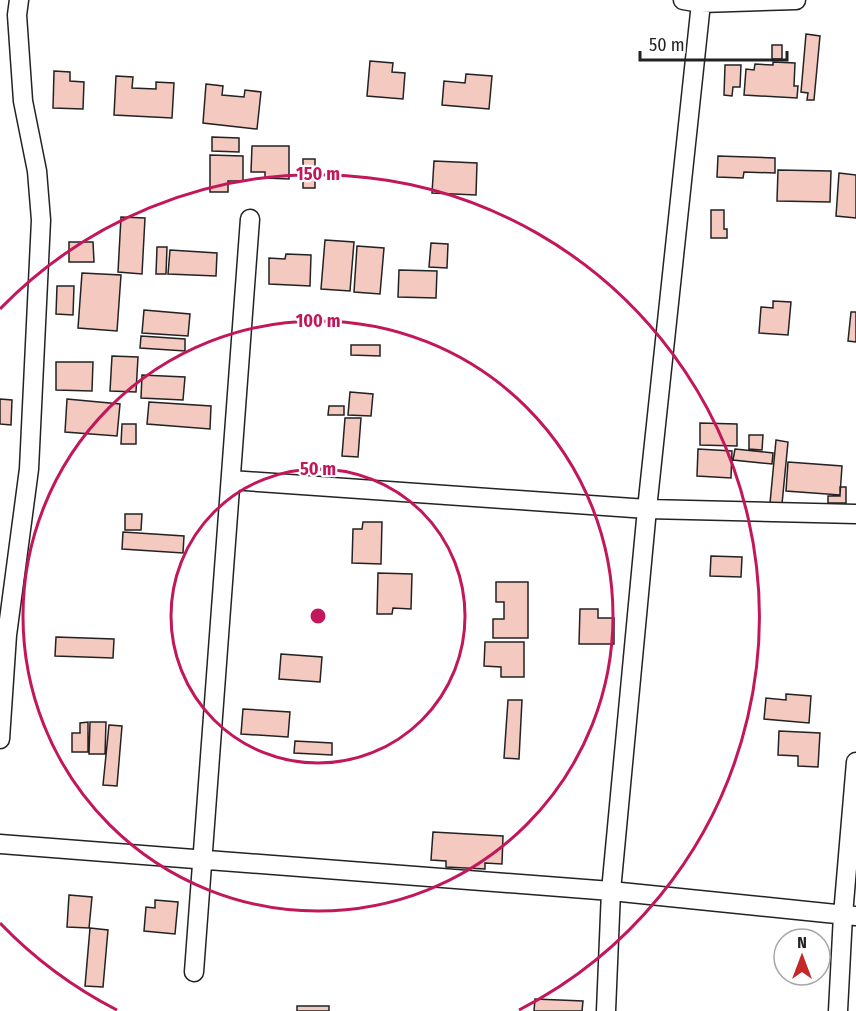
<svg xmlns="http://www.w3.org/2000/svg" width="856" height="1011" font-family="'Fira Sans Condensed',sans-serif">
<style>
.building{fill:#f3c9c0;stroke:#222;stroke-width:1.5}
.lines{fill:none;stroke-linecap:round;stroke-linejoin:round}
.street-casing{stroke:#222;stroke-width:21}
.street{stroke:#fff;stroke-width:18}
.ring{fill:none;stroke:#c2185b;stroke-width:3}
.centre{fill:#c2185b;stroke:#fff;stroke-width:3}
.ring-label{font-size:18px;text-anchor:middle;font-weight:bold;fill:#c2185b;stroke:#fff;stroke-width:4.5;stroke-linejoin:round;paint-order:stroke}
</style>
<rect width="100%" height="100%" fill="#fff"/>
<!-- building -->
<path class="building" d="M 806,34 L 820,36 L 814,100 L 807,100 L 808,93 L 801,92 Z
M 772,45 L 782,45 L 782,59 L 772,59 Z
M 370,61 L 393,63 L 392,72 L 405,73 L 403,99 L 367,96 Z
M 773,62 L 795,63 L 794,86 L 798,86 L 797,98 L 744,95 L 746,69 L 754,70 L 755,64 L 773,65 Z
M 725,65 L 741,65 L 740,87 L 733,87 L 732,96 L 724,95 Z
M 54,71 L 70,72 L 70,81 L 84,82 L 83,109 L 53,108 Z
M 466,74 L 492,76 L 489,109 L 442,105 L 444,81 L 465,83 Z
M 116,76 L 133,77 L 132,88 L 156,89 L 156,82 L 174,83 L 172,118 L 114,115 Z
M 206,84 L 223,86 L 222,95 L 244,97 L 245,90 L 261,92 L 257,129 L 203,123 Z
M 212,137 L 239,138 L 239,152 L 212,151 Z
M 252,146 L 289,146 L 289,179 L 265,178 L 265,172 L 251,172 Z
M 210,155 L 243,156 L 243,181 L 228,181 L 228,192 L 210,192 Z
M 718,156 L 775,158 L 775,173 L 744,172 L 743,178 L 717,177 Z
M 303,159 L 315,159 L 315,188 L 303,188 Z
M 434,161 L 477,163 L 476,195 L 432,193 Z
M 778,170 L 831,171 L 830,202 L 777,201 Z
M 839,173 L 856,175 L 856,218 L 836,216 Z
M 711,210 L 724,210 L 724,229 L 727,229 L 727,238 L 711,238 Z
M 121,217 L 145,218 L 142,274 L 118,272 Z
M 325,240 L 354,242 L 350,291 L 321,289 Z
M 69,242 L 93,242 L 94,262 L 69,262 Z
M 431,243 L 448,244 L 447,268 L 429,267 Z
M 357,246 L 384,248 L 380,294 L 354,292 Z
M 157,247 L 167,247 L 166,274 L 156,274 Z
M 170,250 L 217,253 L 216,276 L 168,274 Z
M 286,254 L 311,255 L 310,286 L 269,284 L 269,258 L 285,259 Z
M 399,270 L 437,271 L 436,298 L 398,297 Z
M 82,273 L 121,275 L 117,331 L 78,328 Z
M 57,286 L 74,286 L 73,315 L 56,314 Z
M 773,301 L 791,302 L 788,335 L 759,333 L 761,307 L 773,308 Z
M 144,310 L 190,314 L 188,336 L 142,333 Z
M 851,312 L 856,312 L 856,342 L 848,341 Z
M 141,336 L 185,339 L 185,351 L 140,348 Z
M 351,345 L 380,345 L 380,356 L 351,355 Z
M 112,356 L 138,357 L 136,392 L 110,391 Z
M 56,362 L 93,362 L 92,391 L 56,390 Z
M 142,375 L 185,377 L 183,400 L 141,398 Z
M 350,392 L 373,394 L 371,416 L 348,415 Z
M 0,399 L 12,400 L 11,425 L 0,424 Z
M 67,399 L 120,404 L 117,436 L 65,432 Z
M 149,402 L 211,406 L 210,429 L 147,424 Z
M 329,406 L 344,406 L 344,415 L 328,415 Z
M 345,418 L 361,418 L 358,457 L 342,456 Z
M 700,423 L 737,424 L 737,446 L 700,445 Z
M 122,424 L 136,424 L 136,444 L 121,444 Z
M 749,435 L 763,435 L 762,450 L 749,449 Z
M 776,440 L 788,442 L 782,504 L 770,503 Z
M 698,449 L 732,451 L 731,478 L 697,476 Z
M 735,449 L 773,453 L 772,464 L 733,460 Z
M 788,462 L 842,466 L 840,495 L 786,491 Z
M 840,487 L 846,487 L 846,503 L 828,503 L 828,496 L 840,496 Z
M 125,514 L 142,514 L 141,530 L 125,530 Z
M 363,522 L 382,522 L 381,564 L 352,563 L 353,529 L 362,529 Z
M 123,532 L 184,536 L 183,553 L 122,549 Z
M 711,556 L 742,557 L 741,577 L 710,576 Z
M 378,573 L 412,574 L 411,609 L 393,608 L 392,614 L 377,614 Z
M 496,582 L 528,582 L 528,638 L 493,638 L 493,619 L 504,619 L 504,602 L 496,602 Z
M 580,609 L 598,609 L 598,618 L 614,618 L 614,644 L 579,644 Z
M 56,637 L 114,639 L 113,658 L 55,656 Z
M 485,642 L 524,642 L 524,677 L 501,677 L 501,667 L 484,666 Z
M 281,654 L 322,657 L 320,682 L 279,679 Z
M 786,694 L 811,696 L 809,723 L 764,719 L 766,698 L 786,700 Z
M 508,700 L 522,700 L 519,759 L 504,758 Z
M 243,709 L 290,712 L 288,737 L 241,734 Z
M 88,722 L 88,752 L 72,752 L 72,733 L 80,733 L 80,723 Z
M 90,722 L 106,722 L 105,754 L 89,754 Z
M 109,725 L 122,726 L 117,786 L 103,785 Z
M 779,731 L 820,733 L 818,767 L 798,766 L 798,756 L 778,755 Z
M 295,741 L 332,743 L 332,755 L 294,753 Z
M 433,832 L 503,836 L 502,864 L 485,863 L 485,869 L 446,867 L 446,861 L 431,860 Z
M 69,895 L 92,897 L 89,928 L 67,927 Z
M 155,900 L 178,902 L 175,934 L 144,931 L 146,907 L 155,908 Z
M 90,928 L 108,930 L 103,987 L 85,986 Z
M 535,999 L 583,1001 L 582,1011 L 534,1011 Z
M 297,1006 L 329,1006 L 329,1011 L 297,1011 Z"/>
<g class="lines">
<defs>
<path id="street" d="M 683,0 L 701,3 L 796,0
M 231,480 L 647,509 L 856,514
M 0,739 L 7,635 L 29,469 L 41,220 L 37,171 L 23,101 L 17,15 L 19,0
M 0,844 L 611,891 L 856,916
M 194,972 L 250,219
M 606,1011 L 611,891 L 647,509 L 701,3
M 838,1011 L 843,915 L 856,762"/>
</defs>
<!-- street casing -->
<use href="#street" class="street-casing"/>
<!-- street -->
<use href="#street" class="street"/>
</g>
<!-- distance rings -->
<g class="ring">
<circle cx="318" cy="616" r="147"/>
<circle cx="318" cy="616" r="295"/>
<path d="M117 1010A442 442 0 0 1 0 923M0 309A442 442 0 1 1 519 1010"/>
</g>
<circle cx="318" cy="616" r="9" class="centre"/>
<g class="ring-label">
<text x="318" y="180">150 m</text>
<text x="318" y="327">100 m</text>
<text x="318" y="475">50 m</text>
</g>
<!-- north arrow -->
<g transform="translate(802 957)"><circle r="28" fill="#ffffff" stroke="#a7a7a7" stroke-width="1.5"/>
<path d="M0-4.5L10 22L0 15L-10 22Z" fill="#c62828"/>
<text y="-9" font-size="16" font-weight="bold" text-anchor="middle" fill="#222222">N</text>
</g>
<!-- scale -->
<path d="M640 51v9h147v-9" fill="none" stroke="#222222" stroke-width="3"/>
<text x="649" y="51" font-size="18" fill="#222222" stroke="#ffffff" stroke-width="4.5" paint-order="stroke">50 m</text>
</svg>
